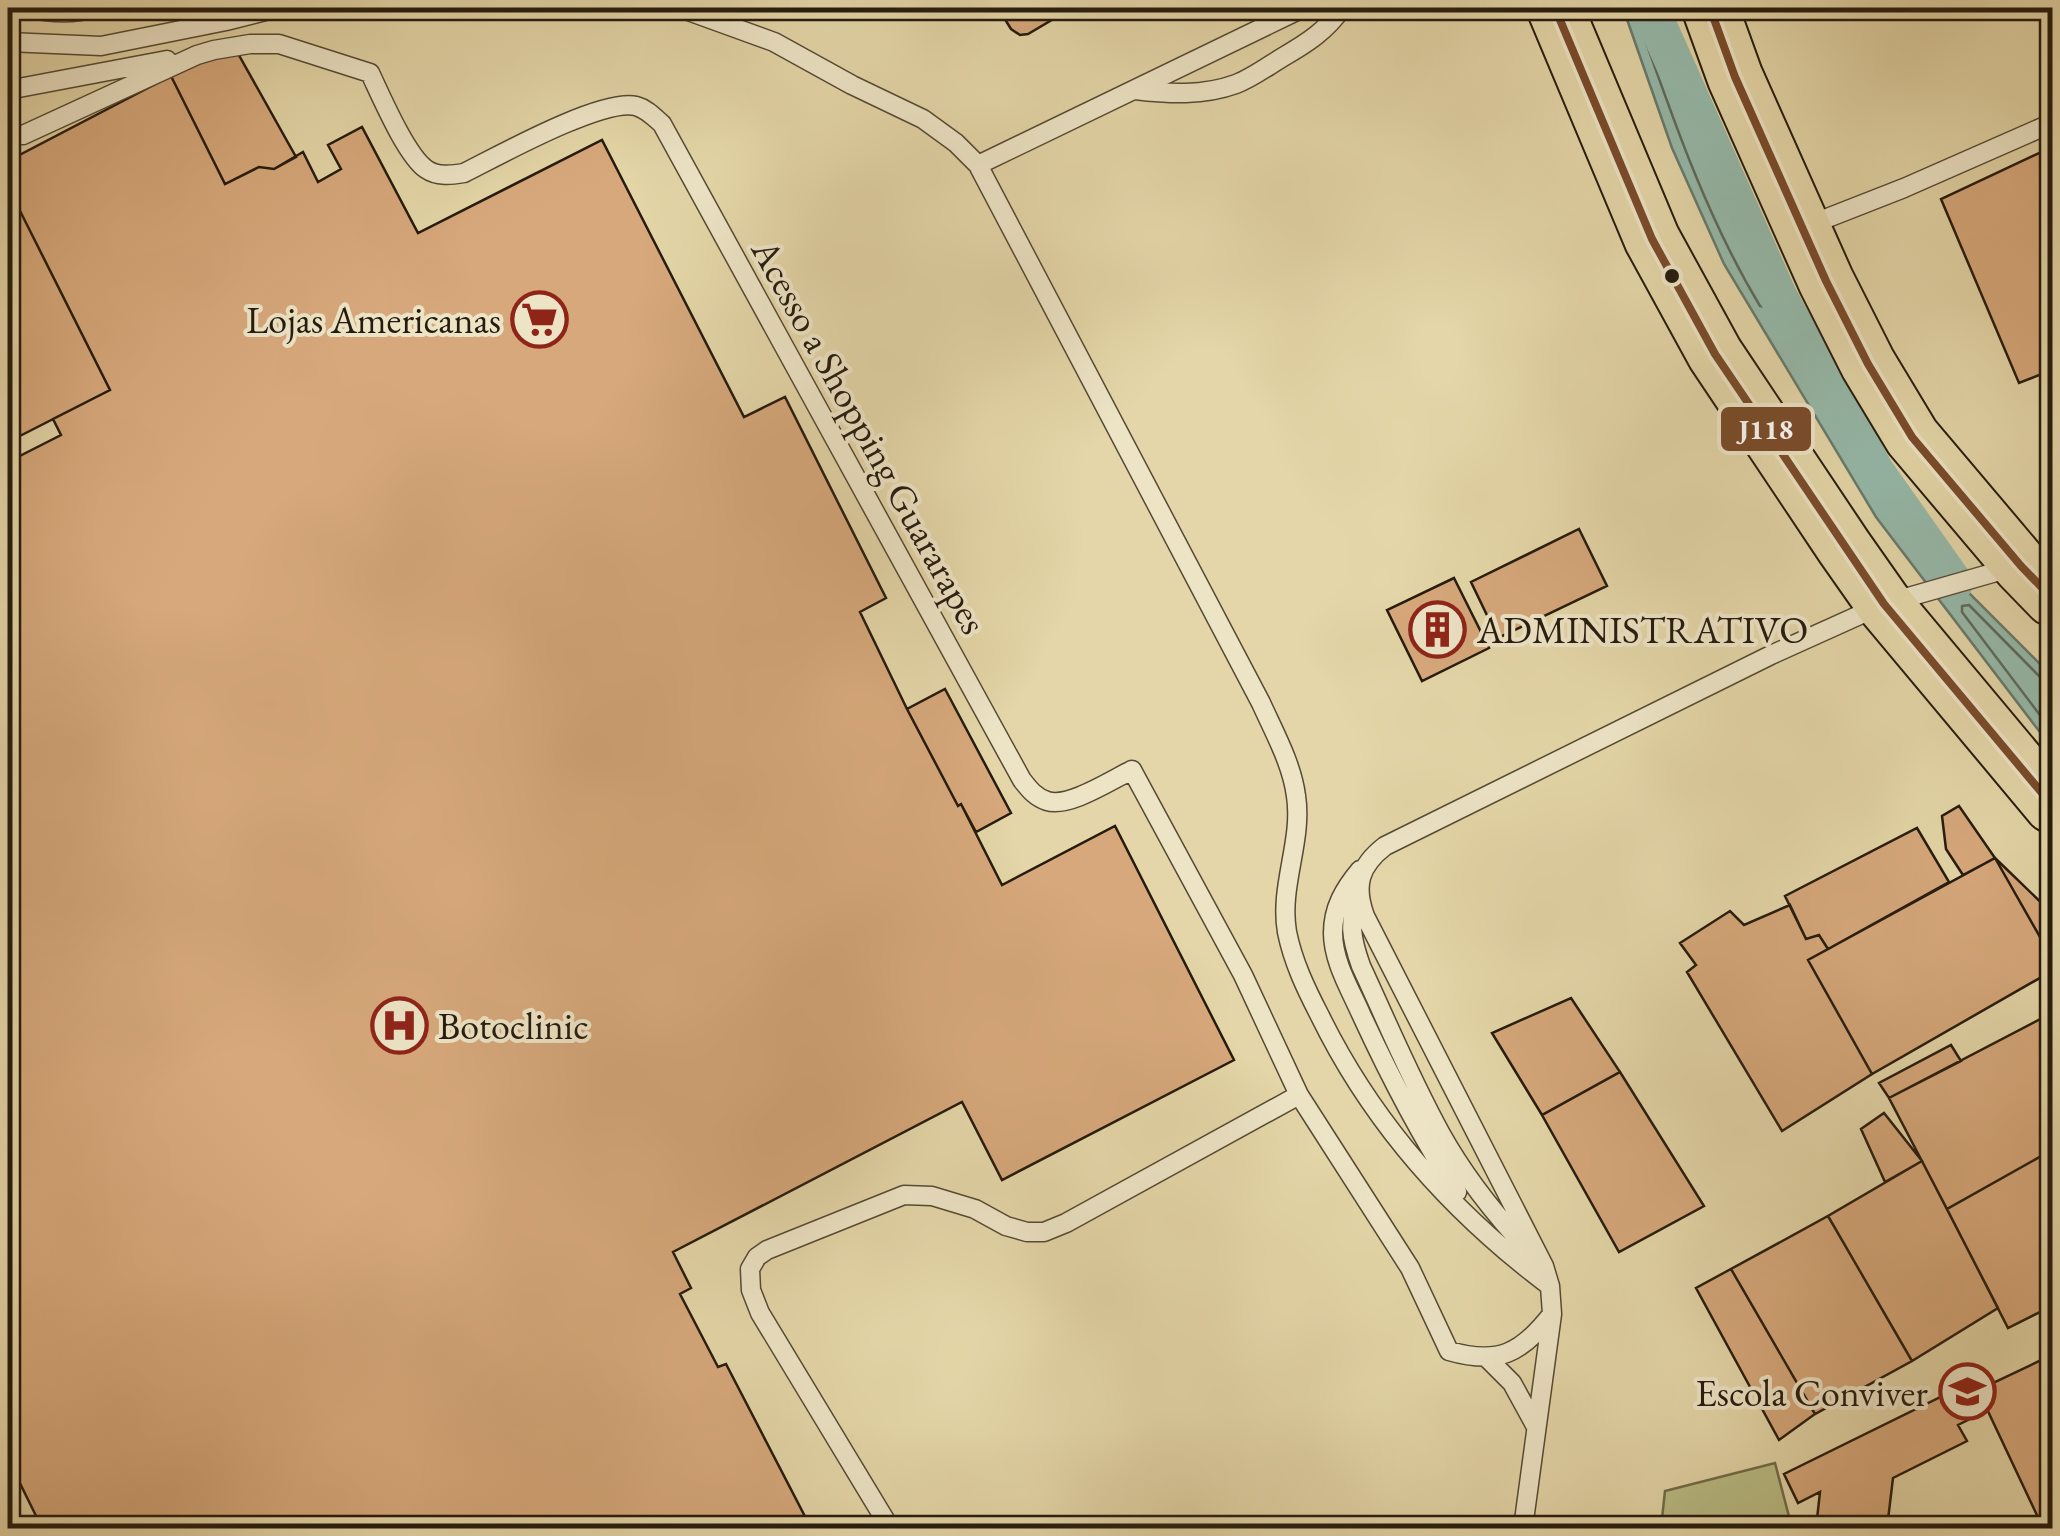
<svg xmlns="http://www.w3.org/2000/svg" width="2060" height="1536" font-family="'EB Garamond',serif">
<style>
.green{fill:#b9bc84;stroke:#6f6c49;stroke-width:2.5}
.water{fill:#95b9aa;stroke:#687a6c;stroke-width:2.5}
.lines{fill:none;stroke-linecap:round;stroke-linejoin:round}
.shore{stroke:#5d6a5c;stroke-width:2.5}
.canal{stroke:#95b9aa;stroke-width:38}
.building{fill:#d6a87b;stroke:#251b0e;stroke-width:2.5}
.lane-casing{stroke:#554a34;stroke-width:21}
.primary-casing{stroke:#251b0e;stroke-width:59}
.lane{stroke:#ede4c6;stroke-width:18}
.primary{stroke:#e4d6a8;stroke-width:55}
.bus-1-casing{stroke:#ede4c6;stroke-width:15}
.bus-1{stroke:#7a4b2a;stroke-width:8}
.bus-dot{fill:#251b0e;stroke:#ede4c6;stroke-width:4}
.labels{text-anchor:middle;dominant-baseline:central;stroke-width:8;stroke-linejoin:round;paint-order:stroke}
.poi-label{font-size:38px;fill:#251b0e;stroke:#ede4c6;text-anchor:end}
.street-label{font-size:38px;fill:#251b0e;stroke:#ede4c6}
.line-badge{stroke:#ede4c6;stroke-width:4}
.badge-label{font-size:28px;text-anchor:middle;font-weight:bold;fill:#fff}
</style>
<rect width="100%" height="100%" fill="#e4d6a8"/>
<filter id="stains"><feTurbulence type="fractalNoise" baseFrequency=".002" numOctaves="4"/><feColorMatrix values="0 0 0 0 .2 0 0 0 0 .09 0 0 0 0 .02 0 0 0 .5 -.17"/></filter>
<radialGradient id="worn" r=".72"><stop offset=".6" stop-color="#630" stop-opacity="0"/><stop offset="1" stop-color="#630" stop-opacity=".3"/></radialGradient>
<!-- green -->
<path class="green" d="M 1775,1463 L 1792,1528 L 1661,1528 L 1665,1491 Z"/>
<!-- water -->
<path class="water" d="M 1623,8 L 1655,8 L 1677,66 L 1778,296 L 1875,472 L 1934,558 L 2052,676 L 2052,748 L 1876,517 L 1724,264 L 1672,148 Z"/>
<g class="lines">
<!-- shore -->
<path class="shore" d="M 1634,8 C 1670,110 1704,213 1760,306 L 1766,307 L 1769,301 L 1668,69 L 1647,8
M 2052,681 L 2042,679 L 1969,605 L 1962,606 L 1962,612 L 2052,731"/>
<!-- canal -->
<path class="canal" d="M 1650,8 L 1778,296 L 1875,471 L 1954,583"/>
</g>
<!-- building -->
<path class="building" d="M 998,8 L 1072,8 L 1028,34 L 1020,35 L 1011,29 Z
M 231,41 L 296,157 L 274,169 L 259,167 L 225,184 L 171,76 Z
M 171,76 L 225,184 L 259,167 L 274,169 L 303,152 L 318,182 L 341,169 L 328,145 L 362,127 L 418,233 L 602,140 L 744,417 L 785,397 L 886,598 L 860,612 L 907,709 L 958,806 L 961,804 L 1002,885 L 1115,826 L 1234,1060 L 1002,1180 L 962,1102 L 673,1252 L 691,1288 L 680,1294 L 718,1367 L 726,1364 L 811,1528 L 42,1528 L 8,1459 L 8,1291 L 16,1287 L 8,1271 L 8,462 L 61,435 L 53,419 L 110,390 L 8,187 L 8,161 Z
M 2052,147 L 2052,370 L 2019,383 L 1941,199 Z
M 8,187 L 110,390 L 8,442 Z
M 1579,529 L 1607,586 L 1498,638 L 1471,582 Z
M 1454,578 L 1489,648 L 1422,681 L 1387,610 Z
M 945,689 L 1011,813 L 976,832 L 961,804 L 958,806 L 907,709 Z
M 1959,806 L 1995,858 L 1963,875 L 1946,849 L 1942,816 Z
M 1917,828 L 1949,882 L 1828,949 L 1819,935 L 1806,939 L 1785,896 Z
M 1995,858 L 2052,958 L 2052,971 L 1872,1074 L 1808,960 Z
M 1995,858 L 2052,913 L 2052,958 Z
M 1790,905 L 1806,939 L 1819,935 L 1828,949 L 1808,960 L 1872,1074 L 1782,1131 L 1687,972 L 1696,965 L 1680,943 L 1730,911 L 1744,925 Z
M 1571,998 L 1620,1072 L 1542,1115 L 1492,1033 Z
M 2052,1013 L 2052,1150 L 1947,1209 L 1889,1098 Z
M 1951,1045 L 1961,1061 L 1889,1098 L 1879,1083 Z
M 1620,1072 L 1704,1206 L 1619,1252 L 1542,1115 Z
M 1884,1113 L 1922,1161 L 1885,1182 L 1861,1129 Z
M 2052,1150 L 2052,1306 L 2008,1328 L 1947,1209 Z
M 1922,1161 L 1998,1308 L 1912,1361 L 1828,1216 Z
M 1828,1216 L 1912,1361 L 1815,1414 L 1731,1269 Z
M 1731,1269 L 1815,1414 L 1779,1440 L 1696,1288 Z
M 2052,1355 L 2052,1528 L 2043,1528 L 1978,1390 Z
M 1967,1384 L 1982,1413 L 1958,1425 L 1967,1441 L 1893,1478 L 1887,1528 L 1816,1528 L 1820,1492 L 1798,1503 L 1784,1474 Z"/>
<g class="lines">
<defs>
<path id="lane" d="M 29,8 C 50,13 74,14 95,8
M 680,8 L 774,42 L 852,85 L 923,119 L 956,143 L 978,165 L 1261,703 C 1274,732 1292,764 1296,796 C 1303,841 1279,886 1287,932 C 1293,962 1306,989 1320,1016 C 1373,1124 1454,1214 1550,1286
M 8,42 L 101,46 L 226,21 L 277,8
M 8,90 L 167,60
M 1135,90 C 1169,94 1203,96 1236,84 C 1252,78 1268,66 1283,57 C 1307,43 1326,31 1342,8
M 23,135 L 197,55 L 214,50 L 250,44 L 279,44 L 370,73 C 381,96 406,155 426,169 C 437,177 452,175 464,173 C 498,156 602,98 636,106 C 647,109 654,117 662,124 L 1022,780 C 1029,789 1035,797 1047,801 C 1069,808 1111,780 1132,770 L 1243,975 L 1299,1095 L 1410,1268 L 1449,1351 C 1498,1365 1521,1354 1552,1314
M 978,165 L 1303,8
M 1807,226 L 1904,188 L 2052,123
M 1360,870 C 1344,889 1333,908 1333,933 C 1333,961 1350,989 1361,1014 C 1389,1075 1421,1136 1457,1192
M 1357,894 C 1350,926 1350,935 1361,966 C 1387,1022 1411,1080 1441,1134 C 1465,1177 1496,1216 1530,1252
M 1487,1358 L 1512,1383 L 1535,1425
M 890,1528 L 760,1313 L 751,1290 L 750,1269 L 757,1257 L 767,1250 L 904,1195 L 932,1196 L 975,1209 L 1006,1226 L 1027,1232 L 1044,1232 L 1066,1223 L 1299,1095
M 1523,1528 L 1552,1314 L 1550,1286 L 1544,1266 L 1365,916 C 1354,886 1359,866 1385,846 L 1771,655 L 1884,604 L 2010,568"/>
<path id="primary" d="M 1555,8 L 1652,239 L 1715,354 L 1844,547 L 1884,604 L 2052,805
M 1710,8 L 1735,77 L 1826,281 L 1868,364 L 1912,437 L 2021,566 L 2052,598"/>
</defs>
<!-- lane casing -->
<use href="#lane" class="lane-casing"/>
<!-- primary casing -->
<use href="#primary" class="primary-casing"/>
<!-- lane -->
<use href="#lane" class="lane"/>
<!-- primary -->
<use href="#primary" class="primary"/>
<defs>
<path id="bus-1" d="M 1555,8 L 1652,239 L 1715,354 L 1884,604 L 2052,805
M 1710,8 L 1735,77 L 1826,281 L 1868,364 L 1912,437 L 2021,566 L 2052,598"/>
</defs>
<!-- bus-1 casing -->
<use href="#bus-1" class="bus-1-casing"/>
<!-- bus-1 -->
<use href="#bus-1" class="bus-1"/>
</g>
<!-- icons -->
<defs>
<symbol id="supermarket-ring" viewBox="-11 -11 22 22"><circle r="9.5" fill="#ede4c6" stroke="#8f2418" stroke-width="1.5"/><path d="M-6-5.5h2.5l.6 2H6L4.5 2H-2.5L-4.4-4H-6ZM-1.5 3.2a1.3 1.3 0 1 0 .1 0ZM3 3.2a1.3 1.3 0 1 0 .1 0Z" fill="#8f2418"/></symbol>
<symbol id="building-ring" viewBox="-11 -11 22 22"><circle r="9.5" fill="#ede4c6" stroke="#8f2418" stroke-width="1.5"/><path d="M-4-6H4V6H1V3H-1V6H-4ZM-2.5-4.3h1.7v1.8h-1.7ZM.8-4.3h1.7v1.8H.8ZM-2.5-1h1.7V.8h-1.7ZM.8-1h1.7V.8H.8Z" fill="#8f2418"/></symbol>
<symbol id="hospital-ring" viewBox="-11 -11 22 22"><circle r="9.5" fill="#ede4c6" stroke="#8f2418" stroke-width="1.5"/><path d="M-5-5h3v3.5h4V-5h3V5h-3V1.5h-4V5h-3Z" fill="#8f2418"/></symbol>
<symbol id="school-ring" viewBox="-11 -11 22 22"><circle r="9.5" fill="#ede4c6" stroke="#8f2418" stroke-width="1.5"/><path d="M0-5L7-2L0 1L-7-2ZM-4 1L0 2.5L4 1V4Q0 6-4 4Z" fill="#8f2418"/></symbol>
</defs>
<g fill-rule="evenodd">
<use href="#supermarket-ring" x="508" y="288" width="63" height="63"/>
<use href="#building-ring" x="1406" y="598" width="63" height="63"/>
<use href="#hospital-ring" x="368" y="994" width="63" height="63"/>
<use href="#school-ring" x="1936" y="1360" width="63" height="63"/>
</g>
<!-- markers -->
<circle class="bus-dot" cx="1672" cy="276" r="9"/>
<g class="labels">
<!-- poi labels -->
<g class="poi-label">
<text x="501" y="319">Lojas Americanas</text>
<text x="1477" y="629" text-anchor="start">ADMINISTRATIVO</text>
<text x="438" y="1025" text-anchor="start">Botoclinic</text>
<text x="1928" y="1392">Escola Conviver</text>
</g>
<!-- street labels -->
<g class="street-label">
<text transform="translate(870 436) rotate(61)">Acesso a Shopping Guararapes</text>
</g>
</g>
<rect class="line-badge" x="1719" y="405" width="94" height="48" rx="10" fill="#7a4b2a"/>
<g class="badge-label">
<text x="1766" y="439">J118</text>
</g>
<!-- margin -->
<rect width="2060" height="1536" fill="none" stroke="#e4d6a8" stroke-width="40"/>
<rect x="10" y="10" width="2040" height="1516" fill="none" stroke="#251b0e" stroke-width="5"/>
<rect x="20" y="20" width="2020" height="1496" fill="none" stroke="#251b0e" stroke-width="2.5"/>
<rect width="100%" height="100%" filter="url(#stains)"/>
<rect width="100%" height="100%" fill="url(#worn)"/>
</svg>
